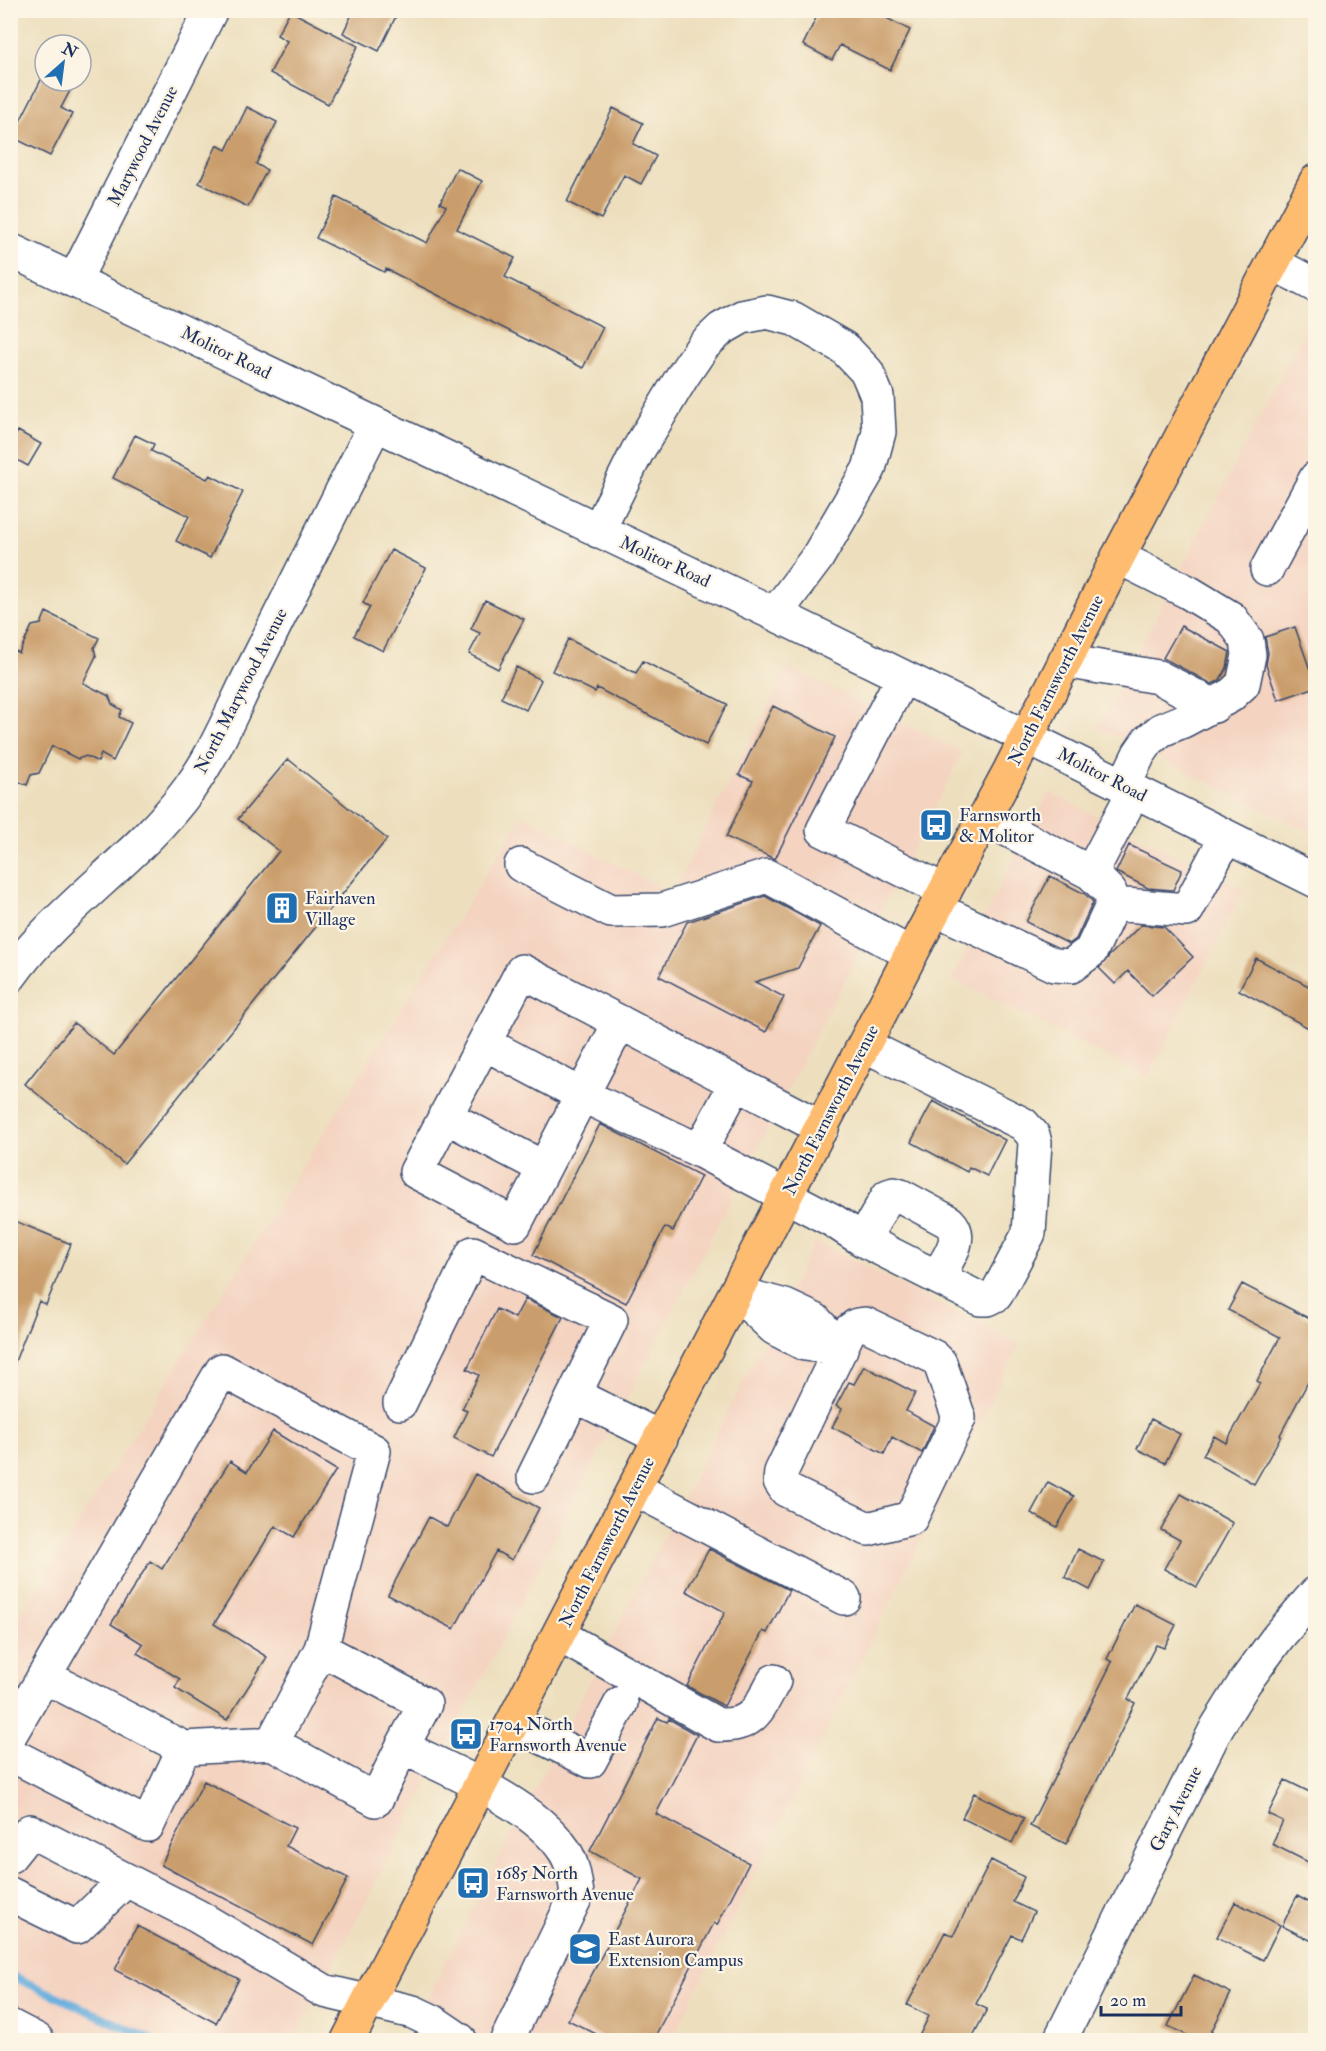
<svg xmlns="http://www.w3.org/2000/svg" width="1326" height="2051" font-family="'IM FELL Double Pica',serif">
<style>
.built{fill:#f4d3c1}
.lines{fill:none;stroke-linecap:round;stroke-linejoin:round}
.stream{stroke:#67afde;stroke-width:8}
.building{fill:#ca9e6c}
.minor-casing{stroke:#3a496c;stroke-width:36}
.major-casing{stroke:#3a496c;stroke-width:36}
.minor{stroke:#fff;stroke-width:33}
.major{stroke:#febc70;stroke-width:33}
.labels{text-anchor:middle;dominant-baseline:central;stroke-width:4.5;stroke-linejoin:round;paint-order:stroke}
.street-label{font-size:18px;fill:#1b2f5e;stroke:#fcf5e5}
.poi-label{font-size:18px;fill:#1b2f5e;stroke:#fcf5e5;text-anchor:start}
</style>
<rect width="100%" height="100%" fill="#fcf5e5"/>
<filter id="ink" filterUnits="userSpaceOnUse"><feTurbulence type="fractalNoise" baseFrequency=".0167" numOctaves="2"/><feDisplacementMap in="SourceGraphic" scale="12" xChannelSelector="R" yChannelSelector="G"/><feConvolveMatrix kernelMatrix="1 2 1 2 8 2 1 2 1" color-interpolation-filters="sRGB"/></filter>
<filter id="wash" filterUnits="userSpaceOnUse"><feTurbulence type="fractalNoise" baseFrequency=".008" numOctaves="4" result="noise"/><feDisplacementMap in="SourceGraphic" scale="24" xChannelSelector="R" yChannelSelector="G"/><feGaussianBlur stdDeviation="1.35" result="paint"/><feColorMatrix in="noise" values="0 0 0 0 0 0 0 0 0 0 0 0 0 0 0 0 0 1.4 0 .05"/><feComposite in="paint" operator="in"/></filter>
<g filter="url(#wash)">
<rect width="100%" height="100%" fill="#eddfbe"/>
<!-- built -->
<path class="built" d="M 1315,311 L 1316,821 L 1310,832 L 1098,728 Z
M 788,666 L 963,752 L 294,2040 L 11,2040 L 10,1632 L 523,815 L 672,894 Z
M 1049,792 L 1244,889 L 1148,1077 L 952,979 Z
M 815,1241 L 1019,1344 L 672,2040 L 406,2040 Z"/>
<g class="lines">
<!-- stream -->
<path class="stream" d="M 10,1975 L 152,2040"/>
</g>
<g id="blocks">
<!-- building -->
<path class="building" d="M 354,10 L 384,10 L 396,16 L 379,51 L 343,33 Z
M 820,10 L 871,10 L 910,30 L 890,70 L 840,45 L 832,60 L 803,45 Z
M 290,11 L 358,46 L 328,104 L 270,73 L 287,41 L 277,35 Z
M 45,72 L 45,81 L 75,81 L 61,108 L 72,114 L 50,156 L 12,137 Z
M 247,107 L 277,122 L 256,164 L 267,170 L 248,207 L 199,183 L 217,145 L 226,150 Z
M 613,108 L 643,123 L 633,144 L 656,156 L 641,184 L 624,175 L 601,219 L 567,202 Z
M 457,168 L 482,181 L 457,229 L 515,258 L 505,277 L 603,327 L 583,368 L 386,269 L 384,272 L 316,238 L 336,197 L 427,243 L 446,206 L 440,203 Z
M 18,431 L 41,444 L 28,466 L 10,456 L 10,443 Z
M 135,435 L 154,444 L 151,451 L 207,479 L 210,475 L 243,492 L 210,558 L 176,541 L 189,516 L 113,478 Z
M 391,550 L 426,568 L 383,651 L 354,636 L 370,607 L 363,603 Z
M 485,600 L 524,619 L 498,669 L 469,654 L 480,633 L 471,629 Z
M 46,612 L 99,638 L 94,648 L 96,656 L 83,683 L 109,696 L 112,704 L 122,710 L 119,717 L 131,723 L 113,761 L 101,754 L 98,762 L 86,756 L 78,759 L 52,746 L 39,773 L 31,775 L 27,785 L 10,778 L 10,648 L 19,653 L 32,626 L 41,624 Z
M 1181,626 L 1230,652 L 1227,668 L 1219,681 L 1212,684 L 1163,658 Z
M 1295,627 L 1316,687 L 1278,700 L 1266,665 L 1268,653 L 1265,637 Z
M 568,639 L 636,673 L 643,661 L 727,704 L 706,745 L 597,688 L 595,692 L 552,671 Z
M 516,667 L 541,680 L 526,710 L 501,698 Z
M 773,706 L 835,737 L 775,859 L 726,837 L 753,781 L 739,775 Z
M 288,759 L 387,839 L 124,1164 L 25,1084 L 74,1023 L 114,1055 L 279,851 L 238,819 Z
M 1129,845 L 1182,870 L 1173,890 L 1148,888 L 1116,872 Z
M 1050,876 L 1085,894 L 1093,902 L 1076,939 L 1069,944 L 1026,922 Z
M 765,896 L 820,926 L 798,968 L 755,982 L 784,997 L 766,1032 L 659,976 L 687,922 Z
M 1141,925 L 1164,927 L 1193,957 L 1152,996 L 1128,971 L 1115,984 L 1099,968 L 1110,955 Z
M 1256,958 L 1316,990 L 1316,1032 L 1239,990 Z
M 933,1101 L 1005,1140 L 987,1176 L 969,1167 L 967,1172 L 911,1142 Z
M 600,1124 L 701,1176 L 673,1231 L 665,1227 L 626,1303 L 533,1255 Z
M 10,1219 L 71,1244 L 46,1305 L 39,1301 L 12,1369 Z
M 1242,1284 L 1316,1322 L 1316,1367 L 1280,1435 L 1281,1436 L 1254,1484 L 1203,1455 L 1214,1436 L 1226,1443 L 1260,1383 L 1257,1381 L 1280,1337 L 1228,1310 Z
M 525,1299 L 563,1317 L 491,1457 L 454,1438 L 467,1411 L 462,1409 L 479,1375 L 467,1369 L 497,1309 L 515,1318 Z
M 864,1366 L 915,1393 L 906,1411 L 934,1426 L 922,1453 L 892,1437 L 884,1454 L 832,1427 L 842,1409 L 836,1406 L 849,1382 L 854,1384 Z
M 1151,1419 L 1180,1434 L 1165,1463 L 1137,1449 Z
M 273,1431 L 336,1470 L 294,1537 L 275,1526 L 214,1624 L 267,1657 L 227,1720 L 175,1688 L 180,1679 L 137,1653 L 143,1644 L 111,1624 L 150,1561 L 162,1569 L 230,1461 L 247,1472 Z
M 475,1474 L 539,1508 L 512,1560 L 496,1551 L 454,1629 L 388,1595 L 429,1517 L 447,1527 Z
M 1048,1482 L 1074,1496 L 1057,1527 L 1031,1513 Z
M 1181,1494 L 1233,1523 L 1197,1587 L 1164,1569 L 1180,1540 L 1161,1530 Z
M 709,1549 L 789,1590 L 767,1633 L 763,1631 L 724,1706 L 687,1686 L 725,1612 L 686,1591 Z
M 1078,1549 L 1104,1562 L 1090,1590 L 1065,1577 Z
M 1135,1604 L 1176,1625 L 1164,1648 L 1156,1645 L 1128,1699 L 1135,1703 L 1066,1844 L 1030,1826 L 1112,1662 L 1107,1659 Z
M 658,1718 L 667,1722 L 669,1719 L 697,1735 L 656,1814 L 749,1863 L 717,1925 L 714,1923 L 653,2040 L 608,2040 L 568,2020 L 642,1879 L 590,1851 Z
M 1285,1780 L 1316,1795 L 1316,1866 L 1272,1844 L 1283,1821 L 1268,1814 Z
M 204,1781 L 295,1828 L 286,1846 L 348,1878 L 313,1945 L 161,1865 Z
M 974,1793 L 1024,1818 L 1012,1843 L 962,1818 Z
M 991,1860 L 1024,1877 L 1013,1902 L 1034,1912 L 1021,1939 L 1012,1935 L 976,2004 L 987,2009 L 971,2040 L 917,2040 L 929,2016 L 907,2005 L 945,1932 L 953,1936 Z
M 1297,1896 L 1316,1906 L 1316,1943 L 1282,1926 Z
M 1235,1902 L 1280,1925 L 1263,1960 L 1217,1937 Z
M 137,1926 L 239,1979 L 216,2023 L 115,1970 Z
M 1194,1975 L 1231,1993 L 1207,2040 L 1197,2040 L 1168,2026 Z"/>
</g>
</g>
<g filter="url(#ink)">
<use href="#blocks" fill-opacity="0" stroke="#3a496c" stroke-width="1.5"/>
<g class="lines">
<defs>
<path id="minor" d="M 10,250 L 775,614 L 1026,737 L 1316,881
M 1273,263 L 1316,286
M 74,281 L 211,10
M 598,531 L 637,452 L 682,377 L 703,346 L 721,329 L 742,317 L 767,312 L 794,319 L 844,348 L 867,372 L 877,396 L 879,432 L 869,469 L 817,558 L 775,614
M 1118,557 L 1188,592 L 1231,618 L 1247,640 L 1249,655 L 1243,684 L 1230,696 L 1183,721 L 1161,730 L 1148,741 L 1139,754 L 1124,785
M 1267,569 L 1316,478
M 1065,661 L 1158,677 L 1214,706
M 902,678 L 823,830 L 945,891
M 521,865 L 611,911 L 662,910 L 767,876 L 911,954
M 1091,873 L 1134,791
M 1113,904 L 1187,910 L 1226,837
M 936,909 L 1054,965 L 1071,966 L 1091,951 L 1113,904 L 1110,892 L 1091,873 L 985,818
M 10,976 C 61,905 138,859 189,789 C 217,751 234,706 255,665 C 295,585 335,505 375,425
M 620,1022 L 515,1224 L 416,1172 L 522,971 C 622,1023 721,1076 822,1128
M 484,1043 L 582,1095 L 700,1151 L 832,1220 L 863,1240 L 980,1299 L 988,1299 L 996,1295 L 1029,1233 L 1035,1143 L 1033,1135 L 1023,1124 L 864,1045
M 445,1116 L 544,1168
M 700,1151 L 736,1083
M 863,1240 L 888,1196 L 894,1194 L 901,1196 L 949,1222 C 966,1238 946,1261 937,1277
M 737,1293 L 785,1306 L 815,1320 L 841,1349 L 805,1344 L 774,1328 Z
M 865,1324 L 934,1357 L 940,1363 L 959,1418 L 911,1518 L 868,1529 L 786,1490 L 780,1481 L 781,1472 L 849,1331 L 857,1325 Z
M 574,1395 L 661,1438
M 400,1403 L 473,1253 L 611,1320 L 534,1476
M 635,1489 L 844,1598
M 559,1635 L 718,1725 C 755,1726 758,1709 774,1681
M 44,1676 L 184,1748
M 513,1723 L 590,1761 L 621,1703
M 10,1735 L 222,1370 L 374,1451 L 321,1649
M 402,1747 L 425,1704 L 321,1649 L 272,1743 L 376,1800 L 402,1747 C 453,1772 532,1803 564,1850 C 573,1863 575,1880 577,1894 L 507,2040
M 10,1754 L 148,1825 L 184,1748 L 272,1743
M 10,1856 L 30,1831 L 197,1916 L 324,1991 L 413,2012 L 432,2021 L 460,2040
M 10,1894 L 77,1927 L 126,1880
M 10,2026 L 37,2040
M 1060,2040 L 1217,1727 L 1245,1682 L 1278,1637 L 1316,1593"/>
<path id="major" d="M 348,2040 L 911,954 L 1010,770 L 1118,557 L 1316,181"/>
</defs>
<!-- minor casing -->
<use href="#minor" class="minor-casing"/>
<!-- major casing -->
<use href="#major" class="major-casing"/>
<!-- minor -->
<use href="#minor" class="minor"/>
<!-- major -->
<use href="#major" class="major"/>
</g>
</g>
<!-- icons -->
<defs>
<symbol id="bus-square" viewBox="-11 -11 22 22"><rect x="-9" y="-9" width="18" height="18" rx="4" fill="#1f6fb2" stroke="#fcf5e5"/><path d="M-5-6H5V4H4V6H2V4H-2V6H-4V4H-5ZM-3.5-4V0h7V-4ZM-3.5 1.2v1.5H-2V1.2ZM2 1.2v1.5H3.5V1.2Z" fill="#fff"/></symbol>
<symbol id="building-square" viewBox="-11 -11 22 22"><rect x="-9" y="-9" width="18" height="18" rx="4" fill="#1f6fb2" stroke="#fcf5e5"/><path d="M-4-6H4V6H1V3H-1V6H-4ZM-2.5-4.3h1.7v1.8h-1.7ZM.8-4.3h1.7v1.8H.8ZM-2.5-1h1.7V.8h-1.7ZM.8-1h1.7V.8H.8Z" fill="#fff"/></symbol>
<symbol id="school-square" viewBox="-11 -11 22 22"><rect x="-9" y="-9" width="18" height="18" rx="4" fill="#1f6fb2" stroke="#fcf5e5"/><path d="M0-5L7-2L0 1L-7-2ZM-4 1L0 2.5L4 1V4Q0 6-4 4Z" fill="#fff"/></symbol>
</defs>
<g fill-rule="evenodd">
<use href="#bus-square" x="917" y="806" width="38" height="38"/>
<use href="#building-square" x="263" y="889" width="38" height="38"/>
<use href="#bus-square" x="447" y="1715" width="38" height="38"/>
<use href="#bus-square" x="454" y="1864" width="38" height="38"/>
<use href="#school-square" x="566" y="1930" width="38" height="38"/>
</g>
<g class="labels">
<!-- street labels -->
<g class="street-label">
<text transform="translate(143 146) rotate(-63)">Marywood Avenue</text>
<text transform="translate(226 353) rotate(26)">Molitor Road</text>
<text transform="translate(665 562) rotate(25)">Molitor Road</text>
<text transform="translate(1056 680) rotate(-63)">North Farnsworth Avenue</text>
<text transform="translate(241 691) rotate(-63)">North Marywood Avenue</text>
<text transform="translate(1102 775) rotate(27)">Molitor Road</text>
<text transform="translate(831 1110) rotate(-63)">North Farnsworth Avenue</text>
<text transform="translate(607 1542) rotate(-63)">North Farnsworth Avenue</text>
<text transform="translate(1176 1809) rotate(-63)">Gary Avenue</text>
</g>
<!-- poi labels -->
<g class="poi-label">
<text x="959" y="815">Farnsworth<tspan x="959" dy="21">&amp; Molitor</tspan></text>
<text x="305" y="898">Fairhaven<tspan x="305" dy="21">Village</tspan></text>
<text x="489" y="1724">1704 North<tspan x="489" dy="21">Farnsworth Avenue</tspan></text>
<text x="496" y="1873">1685 North<tspan x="496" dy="21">Farnsworth Avenue</tspan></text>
<text x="608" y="1939">East Aurora<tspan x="608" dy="21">Extension Campus</tspan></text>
</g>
</g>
<!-- margin -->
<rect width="1326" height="2051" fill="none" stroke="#fcf5e5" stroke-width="36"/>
<!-- north arrow -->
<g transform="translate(63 63) rotate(28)"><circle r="28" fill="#fcf5e5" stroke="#a2a6af" stroke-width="1.5"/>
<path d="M0-4.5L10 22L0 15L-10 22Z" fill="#1f6fb2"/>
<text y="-9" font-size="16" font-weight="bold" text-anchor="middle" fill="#1b2f5e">N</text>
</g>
<!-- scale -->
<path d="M1101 2006v9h80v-9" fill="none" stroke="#1b2f5e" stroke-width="3"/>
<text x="1110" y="2006" font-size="18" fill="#1b2f5e" stroke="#fcf5e5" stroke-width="4.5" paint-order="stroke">20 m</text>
</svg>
